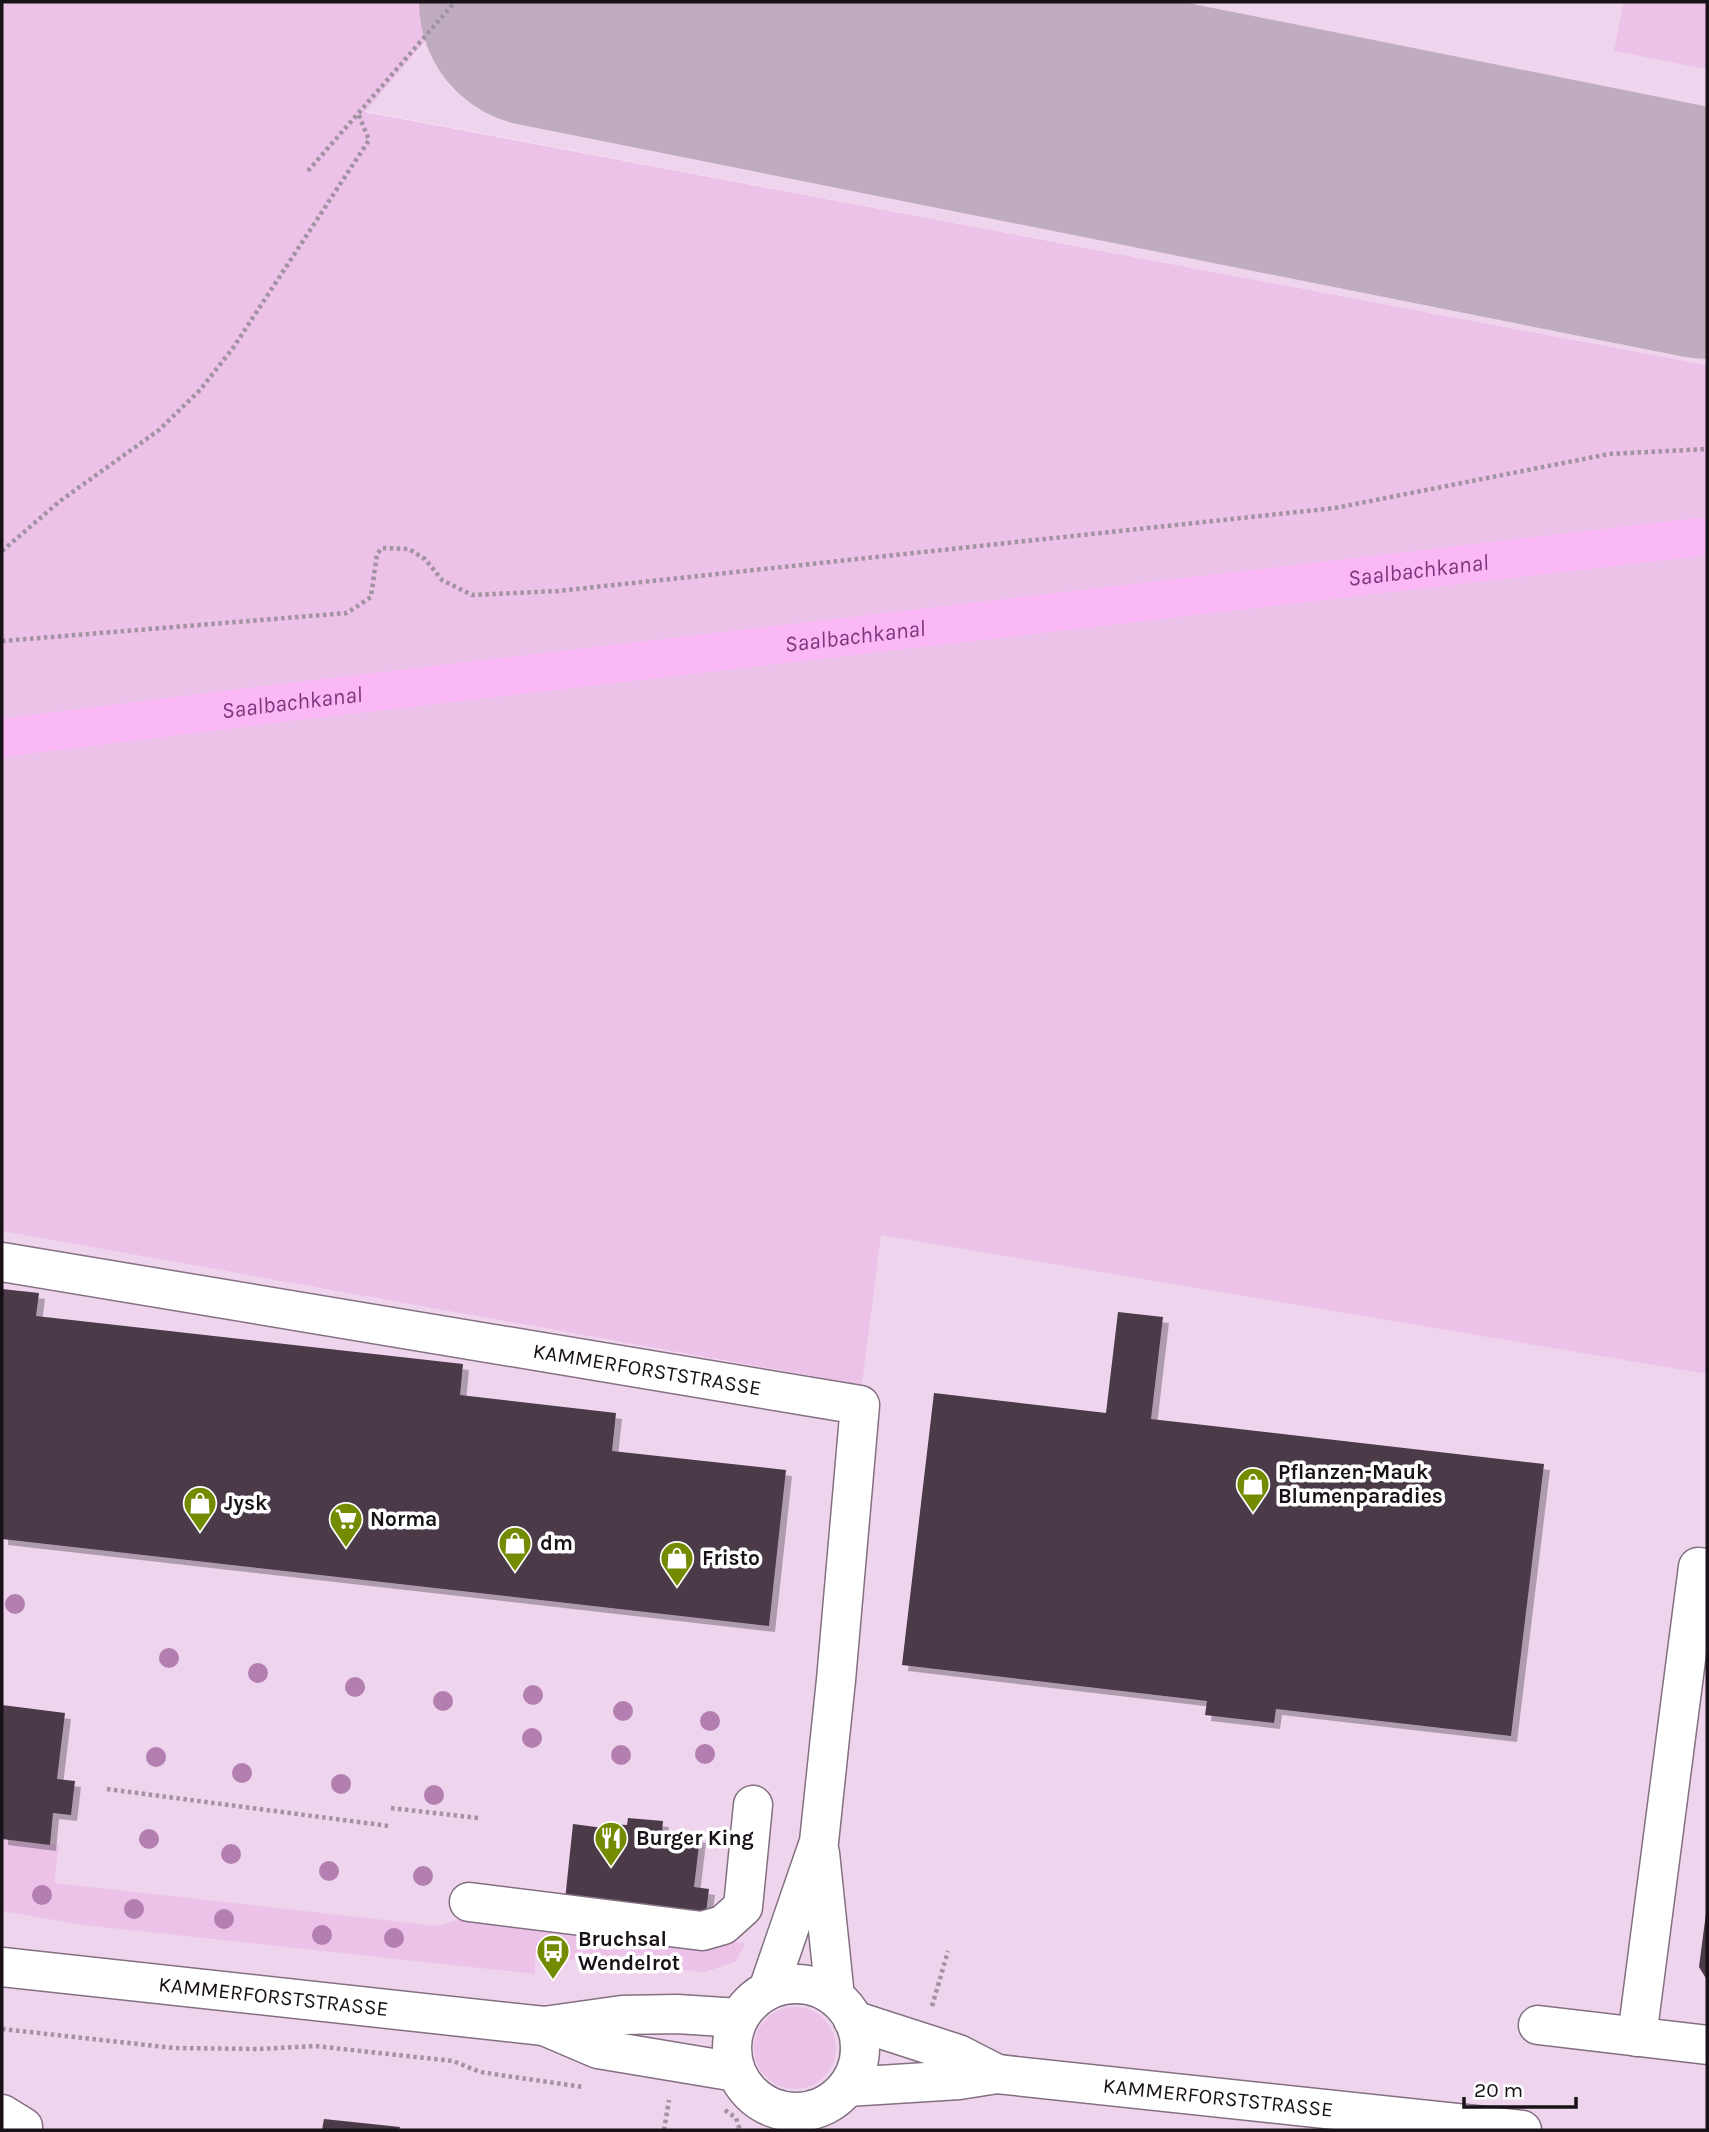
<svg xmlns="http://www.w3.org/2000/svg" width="1709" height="2132" font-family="Karla,sans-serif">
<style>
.built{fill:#efd4ed}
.green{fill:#ecc2e9}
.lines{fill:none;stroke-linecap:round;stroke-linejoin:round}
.canal{stroke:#fab8f6;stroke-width:38}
.runway{stroke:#bfacbe;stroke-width:250}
.building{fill:#4b3a4a;filter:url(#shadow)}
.minor-casing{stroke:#837081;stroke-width:41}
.path{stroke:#a392a2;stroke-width:4.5;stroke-dasharray:3.5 3.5;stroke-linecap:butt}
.minor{stroke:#fff;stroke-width:38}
.tree{fill:#b27fb0}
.labels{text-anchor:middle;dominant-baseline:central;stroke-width:7;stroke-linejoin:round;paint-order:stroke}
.street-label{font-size:21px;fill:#181118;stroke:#fff}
.poi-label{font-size:21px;font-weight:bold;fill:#181118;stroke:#fff;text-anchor:start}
.water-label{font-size:23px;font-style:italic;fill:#80357e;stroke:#fff}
</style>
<defs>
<filter id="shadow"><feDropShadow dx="6" dy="6" stdDeviation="0" flood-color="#0004"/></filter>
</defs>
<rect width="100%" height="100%" fill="#f8e2f6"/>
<!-- built -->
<path class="built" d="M 462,2 L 1707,2 L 1707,365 L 364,111 Z
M 2,1231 L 862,1385 L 880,1234 L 1707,1374 L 1707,2130 L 2,2130 Z"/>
<!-- green -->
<path class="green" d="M 2,2 L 459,2 L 365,112 L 1707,365 L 1707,1374 L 881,1235 L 862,1385 L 2,1231 Z
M 1624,2 L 1707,2 L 1707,69 L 1614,51 Z
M 2,1839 L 59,1845 L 54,1883 L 438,1926 L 474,1915 L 746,1943 L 735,1962 L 705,1972 L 535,1956 L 535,1974 L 84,1925 L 2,1911 Z
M754 2048a41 41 0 1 1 82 0a41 41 0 1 1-82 0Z"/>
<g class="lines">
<!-- canal -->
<path class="canal" id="s1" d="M 2,738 L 290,702 L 1707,536"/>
<!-- runway -->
<path class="runway" d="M 544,2 L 1707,234"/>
</g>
<!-- building -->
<path class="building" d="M 2,1289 L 39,1293 L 36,1316 L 463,1364 L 460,1395 L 616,1413 L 612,1451 L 786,1470 L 769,1626 L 2,1539 Z
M 1118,1312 L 1163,1317 L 1151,1419 L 1544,1464 L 1511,1736 L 1276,1709 L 1274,1723 L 1205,1715 L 1207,1701 L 902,1665 L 934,1393 L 1106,1413 Z
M 2,1705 L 65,1713 L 57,1779 L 75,1781 L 71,1815 L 53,1813 L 50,1845 L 2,1839 Z
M 628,1818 L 663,1821 L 662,1832 L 700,1837 L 694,1887 L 709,1889 L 705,1921 L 565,1900 L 573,1824 L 611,1829 L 611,1824 L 627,1825 Z
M 1706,1913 L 1707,1913 L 1707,1980 L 1699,1967 Z
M 324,2119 L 400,2127 L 399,2130 L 322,2130 Z"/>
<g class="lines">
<defs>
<g id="minor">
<path id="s2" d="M 2,1262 L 860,1405 L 836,1680 L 819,1842 L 768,1990"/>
<path d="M 820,1853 L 835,1997"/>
<path d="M 469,1902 L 702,1931 L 723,1925 L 743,1907 L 753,1805"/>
<path id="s3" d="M 2,1967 L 544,2026 L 622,2015 L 677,2014 L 739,2018"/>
<circle cx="796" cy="2048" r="64"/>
<path d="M 853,2020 L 958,2054 L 997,2074"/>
<path d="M 1538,2025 L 1707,2045"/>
<path d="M 544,2026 L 598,2049 L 736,2072"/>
<path d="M 1637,2037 L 1698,1567 L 1707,1568"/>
<path id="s4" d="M 847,2087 L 959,2080 L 997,2074 L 1522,2130"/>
<path d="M 2,2114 L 23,2127 L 23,2130"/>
</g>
</defs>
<!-- minor casing -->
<use href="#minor" class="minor-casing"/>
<!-- path -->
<path class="path" d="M 308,171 L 455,2
M 2,551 L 60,501 L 159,430 L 200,390 L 233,348 L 369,140 L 358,113
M 2,641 L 347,613 L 371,597 L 377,554 L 382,548 L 409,549 L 425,559 L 442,580 L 472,595 L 558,591 L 1335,508 L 1609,454 L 1707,449
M 107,1789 L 389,1826
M 391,1808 L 478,1818
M 932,2006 L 948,1951
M 2,2029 L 174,2048 L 260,2049 L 315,2046 L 453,2061 L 480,2072 L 583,2087
M 725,2110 L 736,2118 L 740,2130
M 664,2130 L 669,2100"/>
<!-- minor -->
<use href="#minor" class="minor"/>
</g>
<!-- trees -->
<g class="tree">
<circle cx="15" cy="1604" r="10"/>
<circle cx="169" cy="1658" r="10"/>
<circle cx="258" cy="1673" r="10"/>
<circle cx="355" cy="1687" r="10"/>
<circle cx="533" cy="1695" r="10"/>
<circle cx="443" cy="1701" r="10"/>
<circle cx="623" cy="1711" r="10"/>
<circle cx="710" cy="1721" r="10"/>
<circle cx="532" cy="1738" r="10"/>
<circle cx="705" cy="1754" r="10"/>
<circle cx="621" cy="1755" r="10"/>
<circle cx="156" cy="1757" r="10"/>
<circle cx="242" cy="1773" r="10"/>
<circle cx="341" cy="1784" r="10"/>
<circle cx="434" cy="1795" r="10"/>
<circle cx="149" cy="1839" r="10"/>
<circle cx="231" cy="1854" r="10"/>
<circle cx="329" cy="1871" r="10"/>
<circle cx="423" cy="1876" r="10"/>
<circle cx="42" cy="1895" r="10"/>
<circle cx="134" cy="1909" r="10"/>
<circle cx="224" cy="1919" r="10"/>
<circle cx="322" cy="1935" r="10"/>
<circle cx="394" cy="1938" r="10"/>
</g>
<!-- icons -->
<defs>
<symbol id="shop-pin" viewBox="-11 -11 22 30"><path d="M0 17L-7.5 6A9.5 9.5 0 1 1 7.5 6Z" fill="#728b00" stroke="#fff"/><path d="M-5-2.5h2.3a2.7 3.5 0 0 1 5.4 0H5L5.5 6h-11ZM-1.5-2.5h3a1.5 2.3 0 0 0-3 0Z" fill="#fff"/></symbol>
<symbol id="supermarket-pin" viewBox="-11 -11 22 30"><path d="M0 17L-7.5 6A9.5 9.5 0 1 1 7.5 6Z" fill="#728b00" stroke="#fff"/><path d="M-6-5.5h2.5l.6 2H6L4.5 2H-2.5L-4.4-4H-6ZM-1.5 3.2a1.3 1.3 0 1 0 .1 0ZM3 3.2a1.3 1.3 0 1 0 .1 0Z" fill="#fff"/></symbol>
<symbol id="restaurant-pin" viewBox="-11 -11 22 30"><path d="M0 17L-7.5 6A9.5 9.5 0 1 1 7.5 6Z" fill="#728b00" stroke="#fff"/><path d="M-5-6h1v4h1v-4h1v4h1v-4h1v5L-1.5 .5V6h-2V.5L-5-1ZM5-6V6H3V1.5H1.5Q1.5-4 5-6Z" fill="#fff"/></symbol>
<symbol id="bus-pin" viewBox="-11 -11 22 30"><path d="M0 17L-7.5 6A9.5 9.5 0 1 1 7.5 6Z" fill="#728b00" stroke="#fff"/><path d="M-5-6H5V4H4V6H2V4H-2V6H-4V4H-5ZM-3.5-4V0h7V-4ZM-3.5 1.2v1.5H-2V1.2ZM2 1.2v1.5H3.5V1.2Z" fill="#fff"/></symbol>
</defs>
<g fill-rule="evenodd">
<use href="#shop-pin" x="1234" y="1465" width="38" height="52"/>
<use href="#shop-pin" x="181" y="1484" width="38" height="52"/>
<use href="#supermarket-pin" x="327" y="1500" width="38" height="52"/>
<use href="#shop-pin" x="496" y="1524" width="38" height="52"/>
<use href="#shop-pin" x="658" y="1539" width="38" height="52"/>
<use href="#restaurant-pin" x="592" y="1819" width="38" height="52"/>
<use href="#bus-pin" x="534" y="1932" width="38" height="52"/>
</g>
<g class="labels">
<!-- street labels -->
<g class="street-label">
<text stroke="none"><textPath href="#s2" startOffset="654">KAMMERFORSTSTRASSE</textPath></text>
<text stroke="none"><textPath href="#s3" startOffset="273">KAMMERFORSTSTRASSE</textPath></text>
<text stroke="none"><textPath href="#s4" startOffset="373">KAMMERFORSTSTRASSE</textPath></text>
</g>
<!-- poi labels -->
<g class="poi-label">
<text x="1278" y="1472">Pflanzen-Mauk<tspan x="1278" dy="24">Blumenparadies</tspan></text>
<text x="224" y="1503">Jysk</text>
<text x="370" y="1519">Norma</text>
<text x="540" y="1543">dm</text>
<text x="702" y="1558">Fristo</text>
<text x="636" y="1838">Burger King</text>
<text x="578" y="1939">Bruchsal<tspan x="578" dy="24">Wendelrot</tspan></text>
</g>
<!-- water labels -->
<g class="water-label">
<text stroke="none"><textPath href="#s1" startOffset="1426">Saalbachkanal</textPath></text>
<text stroke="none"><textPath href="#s1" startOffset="859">Saalbachkanal</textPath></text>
<text stroke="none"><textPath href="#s1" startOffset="292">Saalbachkanal</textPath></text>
</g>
</g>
<!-- border -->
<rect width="1709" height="2132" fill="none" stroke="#181118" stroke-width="7"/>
<!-- scale -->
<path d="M1464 2097v10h112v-10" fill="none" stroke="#181118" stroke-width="3.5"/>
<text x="1474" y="2097" font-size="21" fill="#181118" stroke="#ffffff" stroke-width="5" paint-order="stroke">20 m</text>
</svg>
